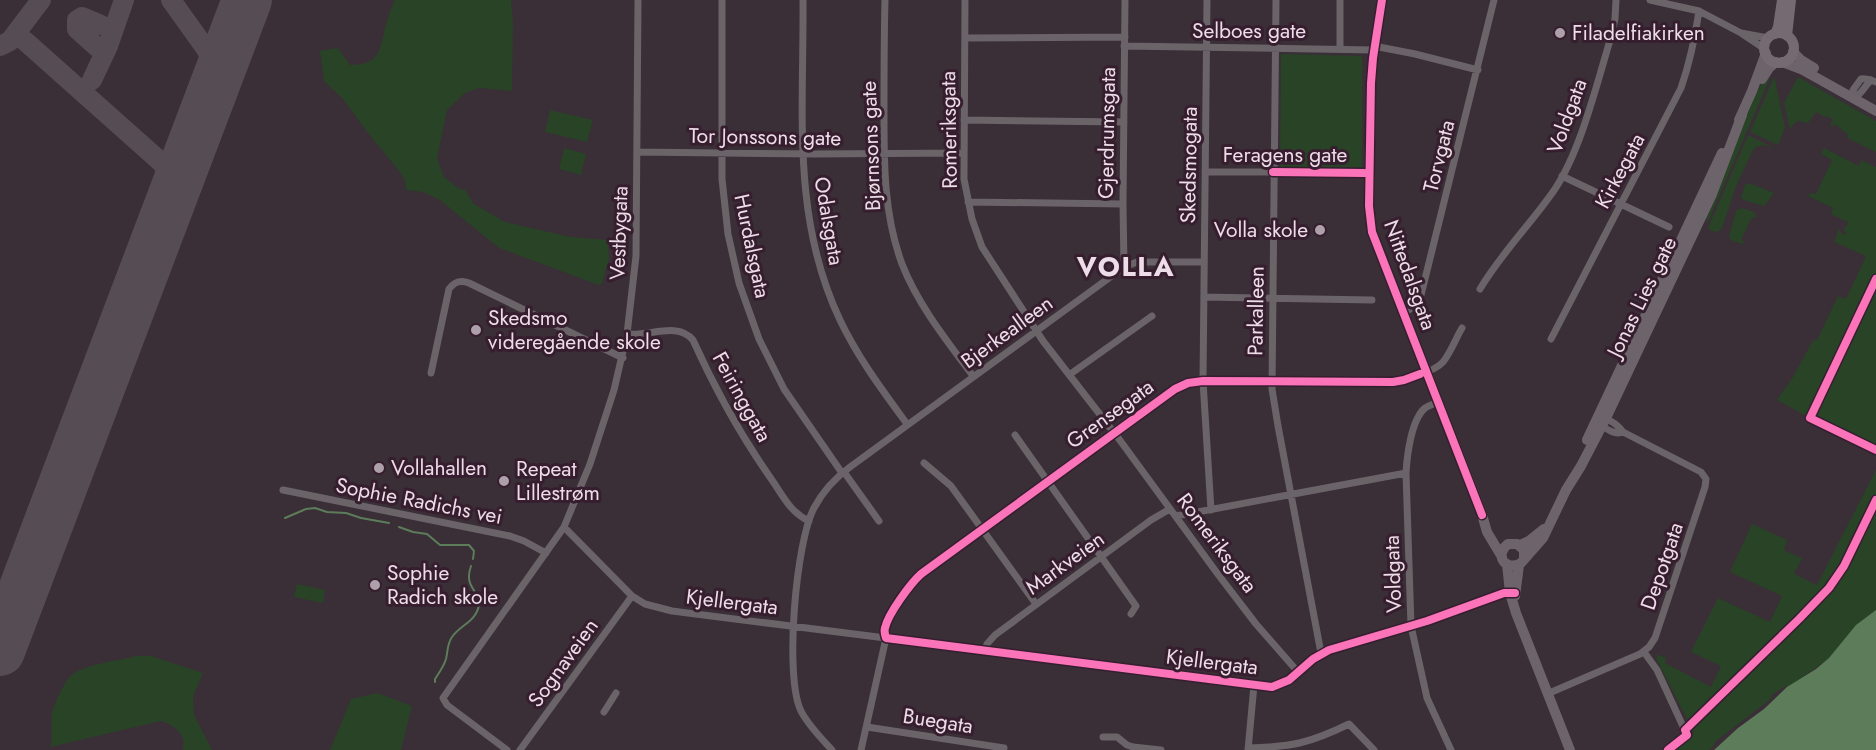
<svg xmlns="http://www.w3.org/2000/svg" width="1876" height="750" font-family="Jost,sans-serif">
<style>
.green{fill:#294327}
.water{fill:#5c7c5a}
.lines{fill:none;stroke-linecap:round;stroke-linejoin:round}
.stream{stroke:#5c7c5a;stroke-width:2}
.taxiway{stroke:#564c54;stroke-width:20}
.runway{stroke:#564c54;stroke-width:50}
.street{stroke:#6a6367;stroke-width:7}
.secondary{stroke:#6d646b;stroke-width:10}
.primary{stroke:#766a72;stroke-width:10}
.cycleway-casing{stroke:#361e2f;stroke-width:11}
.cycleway{stroke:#fb73b8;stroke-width:8}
.poi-dot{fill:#aea0aa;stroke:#361e2f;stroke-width:2}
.labels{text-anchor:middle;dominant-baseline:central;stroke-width:6;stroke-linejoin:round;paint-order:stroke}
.street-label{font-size:21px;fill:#eddde8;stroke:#361e2f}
.poi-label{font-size:21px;fill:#eddde8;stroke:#361e2f;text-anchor:start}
.district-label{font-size:27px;font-weight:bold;letter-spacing:1.5px;fill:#eddde8;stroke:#361e2f}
</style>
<rect width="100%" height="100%" fill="#3a2e37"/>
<!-- green -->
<path class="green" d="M 395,0 L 511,0 L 513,23 L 512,91 L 479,88 L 465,93 L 447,110 L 437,159 L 444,177 L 458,188 L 465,190 L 474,204 L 505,222 L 571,237 L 608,240 L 609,259 L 602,283 L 599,285 L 499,248 L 440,200 L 423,192 L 406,190 L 405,180 L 399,171 L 368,133 L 343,99 L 324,81 L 320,51 L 338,48 L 350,65 C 379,65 380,51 385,28 C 387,18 391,9 395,0 Z
M 1281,54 L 1362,56 L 1362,169 L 1280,169 Z
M 1767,75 L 1770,78 L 1707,224 L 1706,217 L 1755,95 Z
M 1798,77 L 1876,121 L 1876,152 L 1847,138 L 1848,135 L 1835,124 L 1833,127 L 1830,126 L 1833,119 L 1826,116 L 1825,117 L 1816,112 L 1808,123 L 1797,121 L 1790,129 L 1784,103 Z
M 1773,79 L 1775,79 L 1785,128 L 1778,145 L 1750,132 Z
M 550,110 L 593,120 L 587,142 L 545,132 Z
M 1748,135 L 1776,149 C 1767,147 1761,142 1753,150 L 1736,186 L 1722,228 L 1719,231 L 1714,232 L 1708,228 Z
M 564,148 L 586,154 L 581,175 L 559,169 Z
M 1824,148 L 1859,166 L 1861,160 L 1876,167 L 1876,448 L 1810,418 L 1777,400 L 1793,377 L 1813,340 L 1817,340 L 1838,296 L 1846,299 L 1866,256 L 1834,242 L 1839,229 L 1843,235 L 1846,234 L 1843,228 L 1846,227 L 1848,222 L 1831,214 L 1833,208 L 1808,196 L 1810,193 L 1816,194 L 1832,160 L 1821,154 Z
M 1749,183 L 1774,193 L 1764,206 L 1744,200 L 1741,198 L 1745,185 Z
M 1742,208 L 1754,212 L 1757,218 L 1752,217 L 1741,240 L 1745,242 L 1742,244 L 1731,240 L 1729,236 L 1736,211 Z
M 1876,470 L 1876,610 L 1831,657 L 1787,688 L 1785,686 L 1771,696 L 1772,698 L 1716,741 L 1713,747 L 1709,750 L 1671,750 L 1694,733 L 1657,660 L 1657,654 L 1666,658 L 1665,663 L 1711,687 L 1721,666 L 1691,652 L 1718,598 L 1770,622 L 1782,596 L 1730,572 L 1752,524 L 1787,540 L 1784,550 L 1802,558 L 1794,574 L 1817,585 Z
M 297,584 L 325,590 L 323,603 L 294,597 Z
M 136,656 L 151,656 L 203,673 L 193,696 L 194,715 L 212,750 L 183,750 C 183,746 184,742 183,739 C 181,730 169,723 161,721 L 50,747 C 54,738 49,722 53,710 C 55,702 66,678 73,674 C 89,663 118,661 136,656 Z
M 377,693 L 412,706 L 401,750 L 330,750 L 351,699 Z"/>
<!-- water -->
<path class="water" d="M 1876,610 L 1876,750 L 1714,750 L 1738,728 L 1764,709 L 1787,687 L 1816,669 L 1829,658 L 1856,625 Z"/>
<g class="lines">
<!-- stream -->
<path class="stream" d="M 285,518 L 306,509 L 315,508 L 327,512 L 346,513 L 361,518 L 389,523
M 399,527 L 413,532 L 427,534 L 440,545 L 469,545 L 474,551 L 473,559
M 435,682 L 435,679 C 439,673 444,666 446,659 C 448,651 447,644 452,637 C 460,625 476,622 479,605 C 481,591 463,588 471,566"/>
<!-- taxiway -->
<path class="taxiway" d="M 171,0 L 206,49
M 25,41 L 171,171 L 175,179 L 173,193
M 0,46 L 10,41 L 41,0
M 97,47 L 77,29 L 77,20 L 82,17 L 101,25
M 92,80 L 108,46 L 124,0
M 215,83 L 217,70 L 206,49 L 216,54 L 223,52 L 230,43
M 163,165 C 177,167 181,163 189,152"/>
<!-- runway -->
<path class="runway" d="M 0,651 L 247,0"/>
<!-- street -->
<path class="street" d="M 722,0 L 722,179 L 728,234 L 739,283 L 759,339 L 784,389 L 842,473
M 803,0 C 804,111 791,217 840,320 C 858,358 883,391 907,424
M 885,0 C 884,38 884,76 884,115 C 884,166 884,215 902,264 C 918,305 947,341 973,376
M 965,0 L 964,179 L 972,219 L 982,247 L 1043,341 L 1119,439 L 1217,573 L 1256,624 L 1298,672
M 1207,0 L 1203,381 L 1211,510
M 1276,0 L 1272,389 L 1278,426 L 1321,653
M 1650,0 L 1699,11 L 1741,33 L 1765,49
M 1741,33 L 1768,38
M 965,38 L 1125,37
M 1124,46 L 1374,50
M 1374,46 L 1415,54 L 1478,70
M 1340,49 L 1340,0
M 1871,80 C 1864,87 1862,94 1854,98 L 1853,90 L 1861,79 C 1867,78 1871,80 1876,82
M 964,120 L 1124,122
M 637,152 L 814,154 L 963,153
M 1205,172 L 1273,172
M 1562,176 L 1669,227
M 968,202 L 1123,204
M 1124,267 L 1123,204 L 1125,0
M 1480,289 C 1502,252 1531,224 1555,189 C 1581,150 1597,83 1611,37 L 1615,19 L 1616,0
M 1204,297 L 1372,300
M 1403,313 L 1416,306 L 1421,295 L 1494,0
M 627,334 C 649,337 677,321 693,340 C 715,389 741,436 772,480 C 783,496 791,513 809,521
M 1551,339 L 1681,88 C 1690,62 1695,38 1699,11
M 431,373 L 449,289 C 455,281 461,280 469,283 L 623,358
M 1069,375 L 1152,316
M 1438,402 C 1434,404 1429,405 1425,408 C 1411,420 1407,456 1406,473 L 1411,626 L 1427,698 L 1451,750
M 1601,425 C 1608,430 1615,435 1623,432
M 1015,435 L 1136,606 L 1131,614
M 924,463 L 951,486 L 1036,604
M 844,472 L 879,521
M 283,490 L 510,536 L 524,541 L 546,553
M 1176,516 L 1406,473
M 564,527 L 632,596 L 645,604 L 672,611 L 1272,687 L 1289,680 L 1313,659 L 1329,650 L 1427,621 L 1504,593 L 1511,593
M 985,650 L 987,644 L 995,635 L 1151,520 L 1170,509
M 1644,652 L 1657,670 L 1687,735
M 1547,694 L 1640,654 L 1649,647 L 1655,638 L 1705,487 L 1706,479 L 1701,472 L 1623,432 C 1619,426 1611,420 1604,418
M 604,712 L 616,693
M 867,727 L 1004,748
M 1103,737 L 1117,737 L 1127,745 L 1133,747 L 1161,750
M 1248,748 C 1292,747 1310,743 1349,724 L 1374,750
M 507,750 L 447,705 L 443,698 L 564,527 L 590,464 L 614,390 L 627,334 L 636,256 L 638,0
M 520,750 L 632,596
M 832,750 C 821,738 808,725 801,711 C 784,677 796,541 814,508 C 823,491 835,478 850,467 L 1124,267 L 1137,262 L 1204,262
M 861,750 L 886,638 L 885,628 L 910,585 L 942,558 L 1175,389 L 1188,383 L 1203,381 L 1393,382 C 1406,380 1434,372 1443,362 C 1451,352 1456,338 1462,328
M 1248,750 L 1254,685"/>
<!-- secondary -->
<path class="secondary" d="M 1382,0 L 1373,58 L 1371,83 L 1369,206 L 1372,232 L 1481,511 L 1487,532 L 1502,557
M 1793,52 L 1801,60 L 1814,68
M 1782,62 L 1801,69 L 1876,111
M 1762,79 L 1769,68 L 1776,62
M 1739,120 L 1752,91 L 1766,53
M 1587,440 L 1722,153
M 1520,545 L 1529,541 L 1544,529
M 1524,559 L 1524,550 L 1517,544 L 1508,544 C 1494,555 1505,572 1521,563 L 1543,538 L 1566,490 L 1581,466 L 1606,418 L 1712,194 L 1742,115
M 1507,564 L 1510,593 L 1516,613 L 1570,750
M 1515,596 L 1519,565"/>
<!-- primary -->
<path class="primary" d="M1764 48a15 15 0 1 1 30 0a15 15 0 1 1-30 0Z
M 1775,34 L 1778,27 L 1782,0
M 1787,36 L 1791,0"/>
<defs>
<path id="cycleway" d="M 1382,0 L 1373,58 L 1371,83 L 1369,206 L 1372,232 L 1482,515
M 1273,172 L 1364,173
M 1876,279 L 1810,418 L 1876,450
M 1420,374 L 1404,380 L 1393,382 L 1203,381 L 1188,383 L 1175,389 L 921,574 C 910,584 888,614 885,628 C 884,631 885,635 886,638 L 1272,687 L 1289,680 L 1313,659 L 1329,650 L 1427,621 L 1504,593 L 1515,593
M 1668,750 L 1687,735 L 1685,730 L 1799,619 L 1829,588 L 1844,566 L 1876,500"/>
</defs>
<!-- cycleway casing -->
<use href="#cycleway" class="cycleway-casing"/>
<!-- cycleway -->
<use href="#cycleway" class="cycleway"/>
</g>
<!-- markers -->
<g class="poi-dot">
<circle cx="1560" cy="33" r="6"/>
<circle cx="1320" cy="230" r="6"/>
<circle cx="476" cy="330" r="6"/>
<circle cx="379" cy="468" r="6"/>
<circle cx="504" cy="481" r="6"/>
<circle cx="375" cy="585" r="6"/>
</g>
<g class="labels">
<!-- street labels -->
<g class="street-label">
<text x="1249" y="31">Selboes gate</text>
<text transform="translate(1567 116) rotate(-70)">Voldgata</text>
<text transform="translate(949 130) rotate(-91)">Romeriksgata</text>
<text transform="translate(1107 133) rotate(-89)">Gjerdrumsgata</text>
<text transform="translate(765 137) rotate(1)">Tor Jonssons gate</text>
<text transform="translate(871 146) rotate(-92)">Bjørnsons gate</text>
<text x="1285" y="155">Feragens gate</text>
<text transform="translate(1439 156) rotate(-76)">Torvgata</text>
<text transform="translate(1189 165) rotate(-89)">Skedsmogata</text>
<text transform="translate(1620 171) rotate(-62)">Kirkegata</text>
<text transform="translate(829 221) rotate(80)">Odalsgata</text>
<text transform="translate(619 233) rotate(-88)">Vestbygata</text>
<text transform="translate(752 246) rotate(78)">Hurdalsgata</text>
<text transform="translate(1410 275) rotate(70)">Nittedalsgata</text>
<text transform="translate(1642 297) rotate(-64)">Jonas Lies gate</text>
<text transform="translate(1256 311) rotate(-89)">Parkalleen</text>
<text transform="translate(1007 332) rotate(-36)">Bjerkealleen</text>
<text transform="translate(742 397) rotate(61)">Feiringgata</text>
<text transform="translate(1110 414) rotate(-36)">Grensegata</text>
<text transform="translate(419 501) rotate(11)">Sophie Radichs vei</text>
<text transform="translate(1217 543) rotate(53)">Romeriksgata</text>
<text transform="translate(1065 563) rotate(-36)">Markveien</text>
<text transform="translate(1662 566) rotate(-71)">Depotgata</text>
<text transform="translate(1393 574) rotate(-92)">Voldgata</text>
<text transform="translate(732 602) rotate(7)">Kjellergata</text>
<text transform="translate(1212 662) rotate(7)">Kjellergata</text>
<text transform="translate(563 663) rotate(-54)">Sognaveien</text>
<text transform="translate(938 721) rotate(9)">Buegata</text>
</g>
<!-- poi labels -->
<g class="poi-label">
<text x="1572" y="33">Filadelfiakirken</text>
<text x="1308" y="230" text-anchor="end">Volla skole</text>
<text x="488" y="318">Skedsmo<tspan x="488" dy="24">videregående skole</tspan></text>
<text x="391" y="468">Vollahallen</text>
<text x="516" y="469">Repeat<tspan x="516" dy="24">Lillestrøm</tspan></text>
<text x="387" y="573">Sophie<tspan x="387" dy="24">Radich skole</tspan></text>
</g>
<!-- district labels -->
<g class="district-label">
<text x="1126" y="266">VOLLA</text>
</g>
</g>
</svg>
